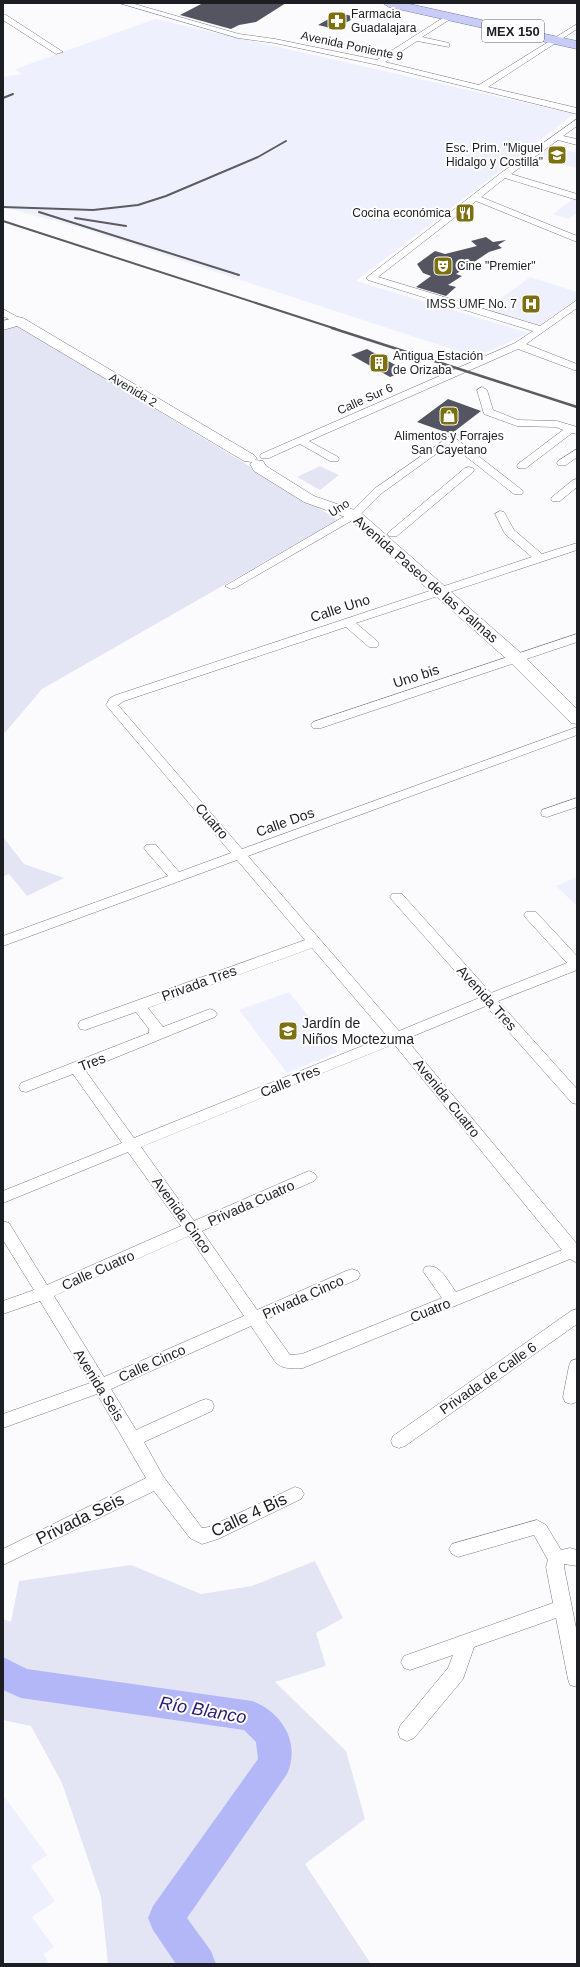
<svg xmlns="http://www.w3.org/2000/svg" width="580" height="1967" font-family="Arial,sans-serif">
<style>
.built{fill:#eff0fd}
.green{fill:#e3e4f4}
.lines{fill:none;stroke-linecap:round;stroke-linejoin:round}
.river{fill:#b3b7f8;fill-rule:evenodd}
.building{fill:#545561}
.street-casing{stroke:#777885;stroke-width:1}
.secondary-casing{stroke:#777885;stroke-width:1}
.primary-casing{stroke:#7779ab;stroke-width:1}
.street{fill:#fff;fill-rule:evenodd}
.secondary{fill:#fff;fill-rule:evenodd}
.primary{fill:#caccf8;fill-rule:evenodd}
.rail-far1{stroke:#5b5b60;stroke-width:2}
.rail{stroke:#5b5b60;stroke-width:2.5}
.labels{text-anchor:middle;dominant-baseline:central;stroke-width:4;stroke-linejoin:round;paint-order:stroke}
.far-poi-label{font-size:12px;fill:#1d1e23;stroke:#fff;text-anchor:start}
.far-street-label{font-size:12px;fill:#1d1e23;stroke:#fff}
.shield{fill:#fff;stroke:#616265;stroke-width:1}
.shield-label{font-size:13px;font-weight:bold;fill:#1d1e23}
.street-label{font-size:14px;fill:#1d1e23;stroke:#fff}
.poi-label{font-size:14px;fill:#1d1e23;stroke:#fff;text-anchor:start}
.near-street-label{font-size:17px;fill:#1d1e23;stroke:#fff}
.near-water-label{font-size:18px;font-style:italic;fill:#2c1e78;stroke:#fff}
</style>
<rect width="100%" height="100%" fill="#fbfbfe"/>
<!-- built -->
<path class="built" d="M 155,19 L 574,114 L 356,281 L 529,333 L 476,357 L 81,228 L 3,207 L 3,77 L 21,74 L 15,69 Z
M 550,146 L 577,153 L 577,168 L 535,157 Z
M 573,199 L 577,200 L 577,213 L 568,219 L 553,214 Z
M 530,277 L 577,292 L 577,299 L 538,326 L 485,310 Z
M 577,877 L 577,906 L 556,886 Z
M 289,992 L 338,1052 L 287,1073 L 239,1010 Z
M 3,1795 L 47,1855 L 31,1866 L 55,1901 L 32,1917 L 54,1947 L 44,1954 L 49,1964 L 3,1964 Z"/>
<!-- green -->
<path class="green" d="M 17,325 L 338,520 L 42,689 L 3,735 L 3,331 Z
M 320,466 L 339,475 L 320,490 L 297,477 Z
M 3,837 L 24,864 L 64,878 L 27,896 L 9,874 L 3,876 Z
M 315,1561 L 343,1618 L 316,1633 L 326,1666 L 275,1682 L 346,1751 L 365,1819 L 305,1864 L 371,1964 L 108,1964 L 101,1897 L 62,1783 L 31,1726 L 3,1720 L 3,1619 L 11,1622 L 19,1581 L 131,1565 L 201,1594 L 252,1586 Z"/>
<g class="lines">
<!-- river -->
<path class="river" d="M 3,1657 L 27,1669 L 252,1701 C 282,1712 301,1743 287,1774 L 187,1918 L 211,1951 L 216,1964 L 176,1964 L 153,1930 L 148,1918 L 153,1906 L 258,1759 L 256,1742 L 244,1730 L 21,1698 L 3,1690 Z"/>
</g>
<!-- building -->
<path class="building" d="M 203,3 L 286,3 L 256,22 L 239,25 L 231,29 L 180,15 Z
M 339,13 L 356,17 L 335,29 L 318,25 Z
M 486,237 L 493,242 L 506,240 L 498,245 L 502,248 L 489,252 L 456,274 L 462,276 L 448,285 L 456,287 L 446,296 L 416,287 L 431,276 L 423,273 L 417,264 L 435,251 L 445,254 L 477,246 L 471,241 Z
M 367,349 L 406,371 L 390,377 L 351,355 Z
M 448,399 L 481,411 L 451,434 L 417,422 Z"/>
<g class="lines">
<defs>
<path id="street" d="M 119,3 L 131,3 L 239,34 L 275,39 L 377,60 L 449,14 L 452,14 L 452,18 L 422,37 L 449,43 L 449,47 L 417,41 L 385,62 L 479,85 L 577,24 L 577,29 L 488,87 L 577,108 L 577,114 L 378,65 L 275,43 L 238,38 Z
M 3,15 L 6,15 L 63,52 L 56,54 L 3,20 Z
M 577,119 L 577,126 L 563,136 L 577,139 L 577,145 L 558,140 L 511,174 L 577,194 L 577,200 L 505,178 L 481,197 L 577,236 L 577,242 L 476,201 L 378,277 L 540,326 L 577,300 L 577,308 L 526,344 L 577,364 L 577,371 L 518,349 L 309,441 L 338,457 L 339,459 L 338,461 L 330,461 L 300,444 L 269,458 L 261,458 L 260,456 L 261,454 L 515,343 L 533,331 L 368,280 L 366,278 L 501,173 Z
M 3,309 L 21,319 L 23,321 L 21,323 L 15,323 L 3,316 Z
M 482,387 L 487,390 L 493,410 L 518,420 L 557,421 L 577,427 L 577,434 L 572,433 L 526,468 L 518,468 L 517,466 L 518,464 L 563,430 L 556,427 L 517,426 L 484,414 L 477,390 Z
M 450,436 L 454,437 L 522,490 L 523,492 L 522,494 L 514,494 L 450,444 L 382,493 L 358,517 L 235,588 L 231,589 L 225,586 L 350,513 L 374,489 Z
M 577,449 L 577,457 L 566,465 L 558,465 L 557,463 L 558,461 Z
M 469,467 L 473,468 L 474,470 L 473,472 L 397,536 L 389,536 L 387,534 L 389,532 L 465,468 Z
M 577,479 L 577,487 L 560,501 L 552,501 L 551,499 L 552,497 L 573,480 Z
M 500,511 L 504,512 L 514,530 L 542,554 L 577,543 L 577,550 L 356,623 L 377,641 L 379,644 L 377,647 L 369,647 L 346,627 L 124,701 L 118,705 L 242,849 L 577,727 L 577,735 L 248,856 L 399,1031 L 479,998 L 392,900 L 390,897 L 392,894 L 402,894 L 491,993 L 567,963 L 526,918 L 524,915 L 526,912 L 536,912 L 577,956 L 577,970 L 498,1001 L 577,1089 L 577,1104 L 572,1103 L 486,1006 L 406,1039 L 577,1244 L 577,1263 L 570,1259 L 303,1368 C 292,1368 285,1370 276,1363 L 251,1326 L 111,1389 L 136,1430 L 200,1401 L 206,1399 L 212,1401 L 214,1406 L 212,1411 L 144,1442 L 163,1476 L 202,1528 L 209,1527 L 295,1487 L 301,1489 L 304,1494 L 301,1499 L 218,1539 L 202,1544 L 190,1538 L 154,1491 L 3,1565 L 3,1549 L 146,1478 L 97,1394 L 3,1428 L 3,1414 L 90,1383 L 40,1301 L 3,1314 L 3,1301 L 34,1290 L 3,1240 L 3,1221 L 9,1223 L 47,1285 L 181,1226 L 128,1152 L 3,1203 L 3,1191 L 122,1143 L 73,1074 L 26,1092 L 21,1091 L 19,1087 L 21,1083 L 149,1033 L 149,1029 L 136,1012 L 85,1030 L 80,1029 L 78,1025 L 80,1021 L 305,940 L 237,860 L 3,946 L 3,936 L 168,876 L 146,851 L 144,848 L 146,845 L 156,845 L 179,872 L 231,853 L 106,705 L 110,698 L 116,695 L 532,557 L 505,534 L 495,514 ZM 312,948 L 387,1036 L 134,1138 L 85,1070 L 215,1017 L 217,1014 L 215,1011 L 210,1009 L 163,1027 L 148,1008 ZM 394,1044 L 562,1250 L 456,1292 C 448,1282 440,1262 425,1267 L 423,1271 L 442,1298 L 302,1354 L 290,1355 L 265,1320 L 358,1279 L 360,1275 L 358,1271 L 352,1269 L 346,1271 L 257,1310 L 202,1231 L 314,1181 L 317,1177 L 314,1173 L 309,1171 L 304,1173 L 194,1221 L 141,1147 ZM 189,1236 L 244,1316 L 104,1377 L 54,1296 Z
M 577,634 L 577,642 L 321,728 L 313,728 L 311,725 L 313,722 Z
M 577,798 L 577,807 L 547,817 L 542,816 L 541,813 L 542,810 Z
M 577,1309 L 577,1324 L 405,1446 L 399,1448 L 393,1446 L 391,1441 L 393,1436 L 571,1311 Z
M 577,1359 L 577,1402 L 571,1404 L 565,1402 L 563,1397 L 569,1366 L 571,1361 Z
M 537,1520 L 546,1525 L 561,1550 L 570,1548 L 577,1550 L 577,1566 L 564,1564 L 564,1567 L 577,1633 L 577,1687 L 570,1685 L 568,1679 L 556,1618 L 474,1647 L 463,1679 L 414,1738 L 407,1741 L 400,1738 L 398,1732 L 400,1726 L 448,1668 L 453,1655 L 410,1670 L 404,1668 L 401,1662 L 404,1656 L 553,1603 L 546,1567 L 548,1560 L 534,1535 L 458,1557 L 452,1554 L 449,1549 L 452,1544 Z"/>
<path id="secondary" d="M 18,317 L 23,318 L 254,455 L 257,458 L 255,460 L 263,461 L 266,466 L 314,496 L 360,512 L 522,654 L 577,709 L 577,724 L 571,723 L 510,662 L 348,518 L 304,502 L 254,471 L 250,464 L 252,462 L 244,461 L 17,326 L 3,330 L 3,321 Z"/>
<path id="primary" d="M 383,3 L 405,3 L 577,41 L 577,49 L 389,7 Z"/>
</defs>
<!-- street casing -->
<use href="#street" class="street-casing"/>
<!-- secondary casing -->
<use href="#secondary" class="secondary-casing"/>
<!-- primary casing -->
<use href="#primary" class="primary-casing"/>
<!-- street -->
<use href="#street" class="street"/>
<!-- secondary -->
<use href="#secondary" class="secondary"/>
<!-- primary -->
<use href="#primary" class="primary"/>
<!-- rail-far1 -->
<path class="rail-far1" d="M 3,98 L 13,94
M 3,207 L 93,210 L 138,205 L 166,196 L 258,157 L 286,141
M 39,212 L 239,275
M 75,218 L 126,226
M 3,221 L 336,329"/>
<!-- rail -->
<path class="rail" d="M 332,328 L 577,407"/>
</g>
<!-- icons -->
<defs>
<symbol id="pharmacy-square" viewBox="-11 -11 22 22"><rect x="-9" y="-9" width="18" height="18" rx="4" fill="#7c700f" stroke="#fff"/><path d="M-2-6h4v4h4v4h-4v4h-4v-4h-4v-4h4Z" fill="#fff"/></symbol>
<symbol id="school-square" viewBox="-11 -11 22 22"><rect x="-9" y="-9" width="18" height="18" rx="4" fill="#7c700f" stroke="#fff"/><path d="M0-5L7-2L0 1L-7-2ZM-4 1L0 2.5L4 1V4Q0 6-4 4Z" fill="#fff"/></symbol>
<symbol id="restaurant-square" viewBox="-11 -11 22 22"><rect x="-9" y="-9" width="18" height="18" rx="4" fill="#7c700f" stroke="#fff"/><path d="M-5-6h1v4h1v-4h1v4h1v-4h1v5L-1.5 .5V6h-2V.5L-5-1ZM5-6V6H3V1.5H1.5Q1.5-4 5-6Z" fill="#fff"/></symbol>
<symbol id="theatre-square" viewBox="-11 -11 22 22"><rect x="-9" y="-9" width="18" height="18" rx="4" fill="#7c700f" stroke="#fff"/><path d="M-5-5.5Q0-4 5-5.5V0Q5 5 0 6Q-5 5-5 0ZM-3.3-2.5H-1v1.5H-3.3ZM1-2.5H3.3v1.5H1ZM-2.8 1Q0 5.5 2.8 1Z" fill="#fff"/></symbol>
<symbol id="hospital-square" viewBox="-11 -11 22 22"><rect x="-9" y="-9" width="18" height="18" rx="4" fill="#7c700f" stroke="#fff"/><path d="M-5-5h3v3.5h4V-5h3V5h-3V1.5h-4V5h-3Z" fill="#fff"/></symbol>
<symbol id="building-square" viewBox="-11 -11 22 22"><rect x="-9" y="-9" width="18" height="18" rx="4" fill="#7c700f" stroke="#fff"/><path d="M-4-6H4V6H1V3H-1V6H-4ZM-2.5-4.3h1.7v1.8h-1.7ZM.8-4.3h1.7v1.8H.8ZM-2.5-1h1.7V.8h-1.7ZM.8-1h1.7V.8H.8Z" fill="#fff"/></symbol>
<symbol id="shop-square" viewBox="-11 -11 22 22"><rect x="-9" y="-9" width="18" height="18" rx="4" fill="#7c700f" stroke="#fff"/><path d="M-5-2.5h2.3a2.7 3.5 0 0 1 5.4 0H5L5.5 6h-11ZM-1.5-2.5h3a1.5 2.3 0 0 0-3 0Z" fill="#fff"/></symbol>
</defs>
<g fill-rule="evenodd">
<use href="#pharmacy-square" x="326" y="10" width="22" height="22"/>
<use href="#school-square" x="546" y="144" width="22" height="22"/>
<use href="#restaurant-square" x="454" y="202" width="22" height="22"/>
<use href="#theatre-square" x="432" y="255" width="22" height="22"/>
<use href="#hospital-square" x="520" y="293" width="22" height="22"/>
<use href="#building-square" x="368" y="352" width="22" height="22"/>
<use href="#shop-square" x="438" y="405" width="22" height="22"/>
<use href="#school-square" x="277" y="1020" width="22" height="22"/>
</g>
<g class="labels">
<!-- far-poi labels -->
<g class="far-poi-label">
<text x="351" y="14">Farmacia<tspan x="351" dy="14">Guadalajara</tspan></text>
<text x="543" y="148" text-anchor="end">Esc. Prim. "Miguel<tspan x="543" dy="14">Hidalgo y Costilla"</tspan></text>
<text x="451" y="213" text-anchor="end">Cocina económica</text>
<text x="457" y="266">Cine "Premier"</text>
<text x="517" y="304" text-anchor="end">IMSS UMF No. 7</text>
<text x="393" y="356">Antigua Estación<tspan x="393" dy="14">de Orizaba</tspan></text>
<text x="449" y="436" text-anchor="middle">Alimentos y Forrajes<tspan x="449" dy="14">San Cayetano</tspan></text>
</g>
<!-- far-street labels -->
<g class="far-street-label">
<text transform="translate(352 46) rotate(12)">Avenida Poniente 9</text>
<text transform="translate(133 390) rotate(31)">Avenida 2</text>
<text transform="translate(365 399) rotate(-24)">Calle Sur 6</text>
<text transform="translate(339 508) rotate(-33)">Uno</text>
</g>
<!-- shield labels -->
<rect class="shield" x="482" y="20" width="62" height="22" rx="3"/>
<g class="shield-label">
<text x="513" y="31">MEX 150</text>
</g>
<!-- street labels -->
<g class="street-label">
<text transform="translate(426 579) rotate(41)">Avenida Paseo de las Palmas</text>
<text transform="translate(340 608) rotate(-18)">Calle Uno</text>
<text transform="translate(416 676) rotate(-18)">Uno bis</text>
<text transform="translate(212 821) rotate(49)">Cuatro</text>
<text transform="translate(285 822) rotate(-20)">Calle Dos</text>
<text transform="translate(199 983) rotate(-20)">Privada Tres</text>
<text transform="translate(487 998) rotate(48)">Avenida Tres</text>
<text transform="translate(92 1062) rotate(-21)">Tres</text>
<text transform="translate(290 1081) rotate(-22)">Calle Tres</text>
<text transform="translate(447 1098) rotate(51)">Avenida Cuatro</text>
<text transform="translate(251 1203) rotate(-24)">Privada Cuatro</text>
<text transform="translate(182 1215) rotate(54)">Avenida Cinco</text>
<text transform="translate(98 1270) rotate(-24)">Calle Cuatro</text>
<text transform="translate(303 1297) rotate(-24)">Privada Cinco</text>
<text transform="translate(430 1310) rotate(-22)">Cuatro</text>
<text transform="translate(152 1363) rotate(-24)">Calle Cinco</text>
<text transform="translate(488 1378) rotate(-35)">Privada de Calle 6</text>
<text transform="translate(99 1385) rotate(58)">Avenida Seis</text>
</g>
<!-- poi labels -->
<g class="poi-label">
<text x="302" y="1023">Jardín de<tspan x="302" dy="16">Niños Moctezuma</tspan></text>
</g>
<!-- near-street labels -->
<g class="near-street-label">
<text transform="translate(249 1515) rotate(-25)">Calle 4 Bis</text>
<text transform="translate(80 1519) rotate(-26)">Privada Seis</text>
</g>
<!-- near-water labels -->
<g class="near-water-label">
<text transform="translate(203 1710) rotate(10)">Río Blanco</text>
</g>
</g>
<!-- border -->
<rect width="580" height="1967" fill="none" stroke="#1d1e23" stroke-width="8"/>
</svg>
